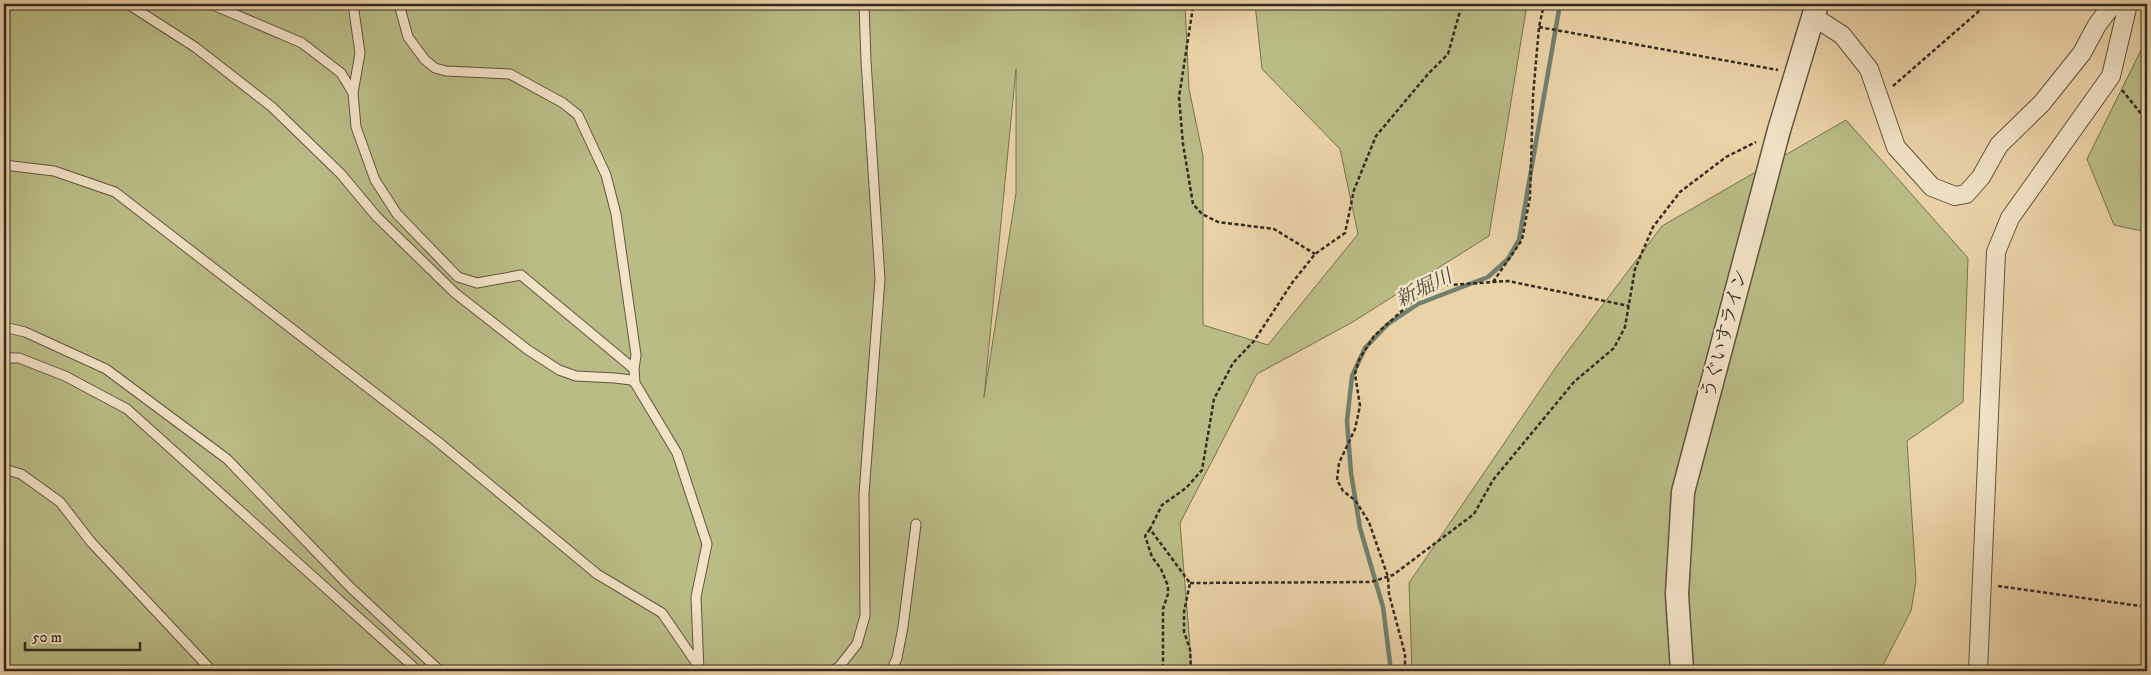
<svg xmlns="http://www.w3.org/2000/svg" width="2151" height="675" font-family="'IM FELL DW Pica','Noto Serif JP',serif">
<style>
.green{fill:#babc86;stroke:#767453;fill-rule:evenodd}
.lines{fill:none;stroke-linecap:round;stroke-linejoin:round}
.stream{stroke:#70806f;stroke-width:4.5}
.service-casing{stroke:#615542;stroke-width:11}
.minor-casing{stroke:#615542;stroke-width:20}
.tertiary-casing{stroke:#615542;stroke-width:25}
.path{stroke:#332b20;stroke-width:2.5;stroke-dasharray:4 2.5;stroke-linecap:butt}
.service{stroke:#f2e2c6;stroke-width:9}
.minor{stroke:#f2e2c6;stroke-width:18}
.tertiary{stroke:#f2e2c6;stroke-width:22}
.labels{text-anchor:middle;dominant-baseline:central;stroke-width:5;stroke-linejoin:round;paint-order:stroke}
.street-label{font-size:19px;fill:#332b20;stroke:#f2e2c6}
.water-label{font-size:20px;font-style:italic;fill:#4c4e41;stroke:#f2e2c6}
</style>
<rect width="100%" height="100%" fill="#ebd3a8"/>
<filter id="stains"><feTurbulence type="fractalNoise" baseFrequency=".004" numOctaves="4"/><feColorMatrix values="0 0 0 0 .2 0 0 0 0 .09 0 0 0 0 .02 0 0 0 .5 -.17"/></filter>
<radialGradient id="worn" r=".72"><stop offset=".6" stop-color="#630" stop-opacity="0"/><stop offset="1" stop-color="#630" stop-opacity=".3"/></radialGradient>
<!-- green -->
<path class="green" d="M 4,4 L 1185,4 L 1189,89 L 1203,156 L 1203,325 L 1268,345 L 1358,234 L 1340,149 L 1262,69 L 1255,4 L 1527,4 L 1489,236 L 1351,323 L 1257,374 L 1180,523 L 1192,671 L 4,671 ZM 1016,69 L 1016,193 L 984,397 Z
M 2147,38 L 2147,232 L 2114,225 L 2087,159 Z
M 1846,120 L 1968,258 L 1963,402 L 1907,441 L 1916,581 L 1911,611 L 1880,671 L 1412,671 L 1409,583 L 1556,367 L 1662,226 Z"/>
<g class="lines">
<!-- stream -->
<path class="stream" d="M 1391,671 L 1383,607 L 1360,528 L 1351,473 L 1347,421 L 1352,376 L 1365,348 L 1388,324 L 1418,304 L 1488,277 L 1508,259 L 1519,240 L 1560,4"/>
<defs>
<path id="service" d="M 128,4 L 195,47 L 272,107 L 341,174 L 376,216 L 455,293 L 528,350 L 559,370 L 576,376 L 615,378 L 631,380 L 635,383
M 211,4 L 302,43 L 341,73 L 353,93 L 356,127 L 375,180 L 397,214 L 458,277 L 477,283 L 521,275 L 634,369 L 635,383 L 677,453 L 707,544 L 696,597 L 699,671
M 399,4 L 408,37 L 425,60 L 435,68 L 446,71 L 510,74 L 563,103 L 578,115 L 606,175 L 616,214 L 636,355 L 634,369
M 353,93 L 360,53 L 353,4
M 4,165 L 54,171 L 115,192 L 437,441 L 597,574 L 662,613 L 699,667
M 4,327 L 25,332 L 106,369 L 227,459 L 350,587 L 440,671
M 4,358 L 19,358 L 65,376 L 127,409 L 418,671
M 4,469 L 21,474 L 60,502 L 91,542 L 212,671
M 831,671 L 839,667 L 857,644 L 865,616 L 864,494 L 880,279 L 866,61 L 864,4
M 891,671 L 897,658 L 903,627 L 916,524"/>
<path id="minor" d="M 1814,17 L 1842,35 L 1869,69 L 1896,147 L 1932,187 L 1955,196 L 1966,194 L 1981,177 L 1999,145 L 2042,103 L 2082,53 L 2097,25 L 2113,4
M 1978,671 L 1996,252 L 2010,218 L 2111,76 L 2128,4"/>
<path id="tertiary" d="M 1682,671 L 1677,594 L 1683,492 L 1779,130 L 1817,4"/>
</defs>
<!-- service casing -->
<use href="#service" class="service-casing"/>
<!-- minor casing -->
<use href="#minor" class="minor-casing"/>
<!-- tertiary casing -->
<use href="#tertiary" class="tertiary-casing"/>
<!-- path -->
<path class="path" d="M 1193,7 L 1179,97 L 1183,144 L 1193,204 L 1202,214 L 1218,222 L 1274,229 L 1315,254
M 1539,27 L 1778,70
M 1893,86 L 1978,12 L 1983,6 L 1982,4
M 2122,90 L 2147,121
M 1493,282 L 1522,240 L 1530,197 L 1533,96 L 1539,27 L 1544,4
M 1150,529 L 1145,536 L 1152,557 L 1161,569 L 1168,586 L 1168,594 L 1163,609 L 1163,671
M 1190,583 L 1371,582 L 1393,575 L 1474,514 L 1493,480 L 1574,382 L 1614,348 L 1625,327 L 1635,269 L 1653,227 L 1680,192 L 1726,157 L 1756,142
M 1998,586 L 2147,607
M 1191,671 L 1190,649 L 1184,632 L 1184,612 L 1190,583 L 1150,529 L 1162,505 L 1186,488 L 1202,470 L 1214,399 L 1233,363 L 1254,341 L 1292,283 L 1315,254 L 1345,233 L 1354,190 L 1376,136 L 1428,74 L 1448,54 L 1462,4
M 1405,671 L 1405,654 L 1389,594 L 1388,577 L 1369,522 L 1355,500 L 1343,491 L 1337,480 L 1339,463 L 1355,429 L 1360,406 L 1355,374 L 1359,360 L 1374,336 L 1433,283 L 1450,285 L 1508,281 L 1629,306"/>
<!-- service -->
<use href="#service" class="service"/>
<!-- minor -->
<use href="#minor" class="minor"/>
<!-- tertiary -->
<use href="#tertiary" class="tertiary"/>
</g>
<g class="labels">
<!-- street labels -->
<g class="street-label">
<text transform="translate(1725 334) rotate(-75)">うぐいすライン</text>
</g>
<!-- water labels -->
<g class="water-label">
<text transform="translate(1424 289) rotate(-26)">新堀川</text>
</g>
</g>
<!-- margin -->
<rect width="2151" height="675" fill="none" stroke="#ebd3a8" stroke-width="20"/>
<rect x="5" y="5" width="2141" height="665" fill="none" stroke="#332b20" stroke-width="2.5"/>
<rect x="10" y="10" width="2131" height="655" fill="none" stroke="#332b20"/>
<!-- scale -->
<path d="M25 642v8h115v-8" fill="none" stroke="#332b20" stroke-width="2.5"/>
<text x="32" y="642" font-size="15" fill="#332b20" stroke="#f2e2c6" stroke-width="4" paint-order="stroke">50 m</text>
<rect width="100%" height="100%" filter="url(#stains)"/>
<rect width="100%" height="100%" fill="url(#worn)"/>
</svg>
